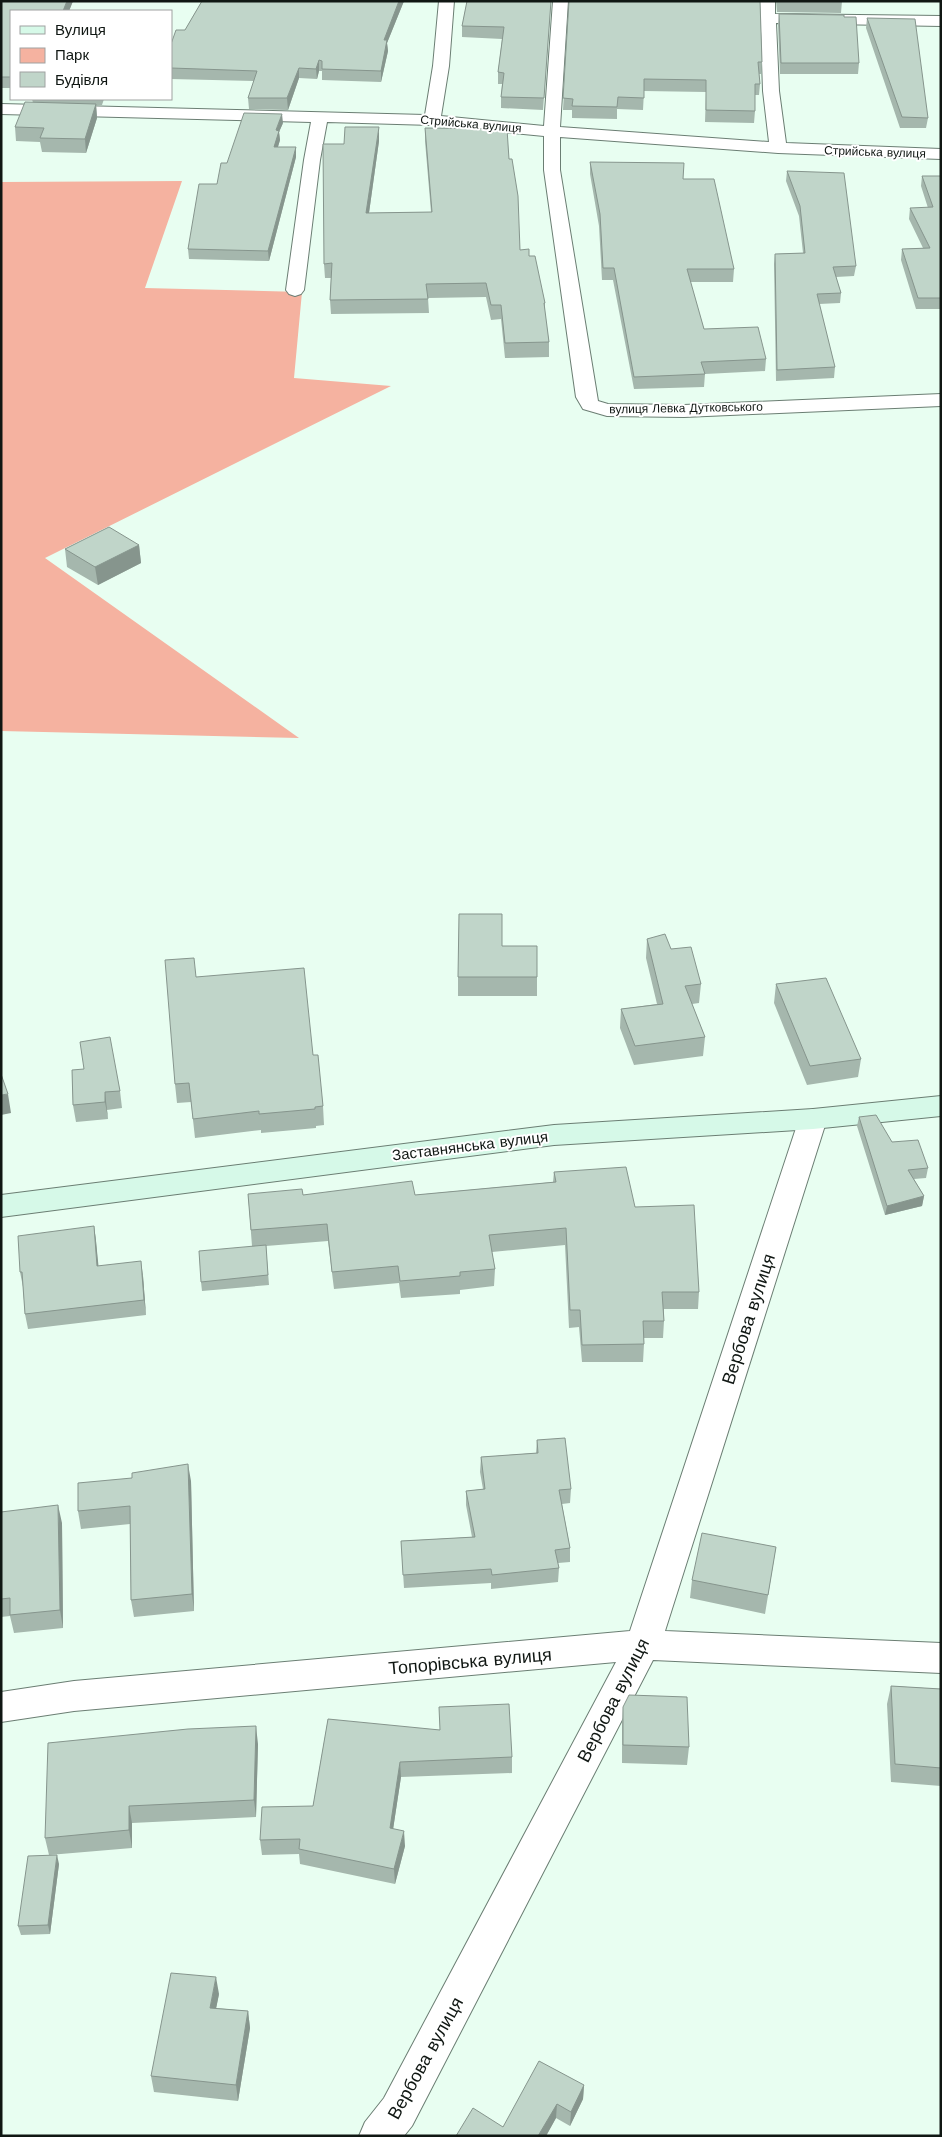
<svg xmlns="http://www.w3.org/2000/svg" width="942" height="2137" font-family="'Work Sans',sans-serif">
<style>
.green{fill:#f5b2a0}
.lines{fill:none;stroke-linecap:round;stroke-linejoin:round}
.street-casing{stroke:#6b7e73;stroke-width:2}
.secondary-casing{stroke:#6b7e73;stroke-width:2}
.street{fill:#fff;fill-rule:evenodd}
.secondary{fill:#d6f9e8;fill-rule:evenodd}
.wall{fill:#a5b7ad}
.shaded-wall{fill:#86958d}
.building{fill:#c0d5c9;stroke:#86958d}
.labels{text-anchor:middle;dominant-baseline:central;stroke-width:4;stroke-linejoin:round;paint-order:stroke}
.far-street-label{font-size:12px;fill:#101713;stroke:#fff}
.street-label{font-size:15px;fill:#101713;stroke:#fff}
.near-street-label{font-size:18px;fill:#101713;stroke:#fff}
</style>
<rect width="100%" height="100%" fill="#e8fef1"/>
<!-- green -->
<path class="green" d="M 182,181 L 145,288 L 302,292 L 294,378 L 391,386 L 45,558 L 299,738 L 1,731 L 1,182 Z"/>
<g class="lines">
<defs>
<path id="street" d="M 439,1 L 454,1 L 449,66 L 441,116 L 544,126 L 553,1 L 568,1 L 560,127 L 769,142 L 763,91 L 760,1 L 775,1 L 775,14 L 941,16 L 941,26 L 776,23 L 779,91 L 786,143 L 941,149 L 941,159 L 778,153 L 560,137 L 560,170 L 598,401 L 608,404 L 684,405 L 941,394 L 941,406 L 684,417 L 607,416 L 583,409 L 576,397 L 544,170 L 544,136 L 432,125 L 327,122 L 320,160 L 304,290 L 301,294 L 295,296 L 289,294 L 286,290 L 304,160 L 311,122 L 1,114 L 1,104 L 425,115 L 433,66 Z
M 813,1109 L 823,1112 L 827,1119 L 665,1631 L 941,1643 L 941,1673 L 653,1660 L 412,2126 L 404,2136 L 359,2136 L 365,2122 L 384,2098 L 616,1662 L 74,1711 L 1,1722 L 1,1692 L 74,1681 L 630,1631 L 799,1119 L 803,1112 Z"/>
<path id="secondary" d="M 941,1096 L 941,1116 L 813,1129 L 554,1145 L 1,1217 L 1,1195 L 554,1125 L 813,1109 Z"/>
</defs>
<!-- street casing -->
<use href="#street" class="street-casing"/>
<!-- secondary casing -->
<use href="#secondary" class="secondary-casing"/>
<!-- street -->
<use href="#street" class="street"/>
<!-- secondary -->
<use href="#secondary" class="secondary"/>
</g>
<!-- wall -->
<path class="wall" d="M 1,1 L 73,1 L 69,11 L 11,11 L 11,88 L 1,88 Z
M 202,1 L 404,1 L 387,43 L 388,51 L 381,82 L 322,80 L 322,71 L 319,71 L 317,79 L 299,78 L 288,110 L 249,109 L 248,98 L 254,81 L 171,79 L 171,44 L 185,30 Z
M 467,1 L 551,1 L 543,110 L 501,108 L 501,97 L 502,84 L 498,84 L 498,72 L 502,39 L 462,37 L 462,26 Z
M 569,1 L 762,62 L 761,74 L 759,74 L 760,84 L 759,95 L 755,95 L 755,111 L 754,123 L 705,122 L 706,92 L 644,91 L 643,110 L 617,109 L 617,119 L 572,118 L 572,110 L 563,110 Z
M 776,1 L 842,1 L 841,13 L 777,12 Z
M 779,14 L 859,63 L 858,74 L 780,74 L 778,25 Z
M 867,18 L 928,118 L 926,128 L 900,128 L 866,28 Z
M 32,99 L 104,99 L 102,105 L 96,105 L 97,118 L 86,153 L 42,152 L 40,142 L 16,141 L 15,127 L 33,103 Z
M 283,123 L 279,132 L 280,140 L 278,147 L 296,147 L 296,157 L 269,261 L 189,259 L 188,249 L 217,184 Z
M 425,128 L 509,159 L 520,250 L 529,256 L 545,303 L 545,314 L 549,342 L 549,357 L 505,358 L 501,319 L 491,320 L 486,297 L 428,298 L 429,313 L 331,314 L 330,300 L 331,278 L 325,278 L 324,264 L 344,144 L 379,141 L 369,213 L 431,212 L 425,141 Z
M 590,162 L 683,179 L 734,269 L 733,282 L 690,282 L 704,329 L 766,359 L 765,371 L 705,374 L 704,387 L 634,389 L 613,280 L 602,280 L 599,226 L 590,174 Z
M 787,171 L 856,266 L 854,276 L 836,277 L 841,293 L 840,303 L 819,304 L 835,367 L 834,378 L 776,381 L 774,264 L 775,254 L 803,253 L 799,216 L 786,181 Z
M 922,176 L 941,176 L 941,309 L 916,309 L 901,260 L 902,249 L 923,248 L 909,219 L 910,208 L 928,208 L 921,186 Z
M 139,545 L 141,563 L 98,585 L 67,567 L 65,549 Z
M 647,939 L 671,949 L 701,984 L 699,1003 L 692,1004 L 705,1037 L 703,1056 L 634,1065 L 620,1028 L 621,1009 L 657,1004 L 646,958 Z
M 502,946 L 537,977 L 537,996 L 458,996 L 458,977 Z
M 196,977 L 313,1055 L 323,1106 L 324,1125 L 316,1126 L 316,1128 L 261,1133 L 261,1130 L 195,1138 L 191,1102 L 177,1103 L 175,1084 Z
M 776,984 L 861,1059 L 858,1077 L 807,1085 L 774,1003 Z
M 72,1070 L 120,1091 L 122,1108 L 107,1110 L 108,1119 L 76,1122 L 73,1105 Z
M 859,1117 L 892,1142 L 928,1168 L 926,1178 L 914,1179 L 924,1196 L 922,1206 L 885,1215 L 857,1126 Z
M 554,1172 L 635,1207 L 699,1292 L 698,1309 L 664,1309 L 664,1321 L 663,1338 L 644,1338 L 644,1344 L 643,1362 L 582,1362 L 579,1327 L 569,1328 L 565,1245 L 492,1252 L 495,1269 L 494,1286 L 460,1290 L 460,1294 L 401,1298 L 399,1283 L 334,1289 L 328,1241 L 266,1246 L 269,1285 L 202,1291 L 201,1282 L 252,1246 L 248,1194 L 303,1195 L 415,1195 L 553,1182 Z
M 94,1226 L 96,1241 L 98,1266 L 143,1276 L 146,1315 L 28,1329 L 25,1314 L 23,1287 L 20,1272 Z
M 537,1440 L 571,1489 L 570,1503 L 562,1504 L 570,1548 L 570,1562 L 558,1563 L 559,1568 L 558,1582 L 491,1589 L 491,1583 L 404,1588 L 401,1541 L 472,1537 L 466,1505 L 466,1491 L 483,1489 L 480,1472 L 481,1457 L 536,1453 Z
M 191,1481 L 194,1611 L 134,1617 L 131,1600 L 130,1524 L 81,1529 L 78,1511 Z
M 1,1512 L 62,1523 L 63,1628 L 14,1633 L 10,1616 L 1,1617 Z
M 776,1547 L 765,1614 L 690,1598 L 692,1580 Z
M 891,1686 L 941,1689 L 941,1786 L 891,1782 L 887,1704 Z
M 623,1707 L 689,1747 L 687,1765 L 622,1763 L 622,1725 Z
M 328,1719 L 512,1757 L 512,1773 L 401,1777 L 393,1829 L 405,1846 L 395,1884 L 300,1864 L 299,1854 L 262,1855 L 260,1840 L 313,1806 Z
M 258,1744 L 256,1817 L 132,1823 L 132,1848 L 49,1855 L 45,1838 Z
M 59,1864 L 50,1934 L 21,1935 L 18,1926 Z
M 219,1994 L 216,2008 L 248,2011 L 250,2028 L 238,2101 L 154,2092 L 151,2076 Z
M 584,2085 L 583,2099 L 570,2126 L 556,2118 L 546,2136 L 456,2136 L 503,2127 Z"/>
<!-- shaded-wall -->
<path class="shaded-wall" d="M 67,1 L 73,1 L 69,11 L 63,11 Z
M 399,1 L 404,1 L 387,43 L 388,51 L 381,82 L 381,71 L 384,40 Z
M 319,60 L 319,71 L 317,79 L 316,69 Z
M 299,68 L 299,78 L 288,110 L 287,98 Z
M 96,104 L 97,118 L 86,153 L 85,139 Z
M 282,114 L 283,123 L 279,132 L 280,140 L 275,156 L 274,147 L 276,130 Z
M 379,127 L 379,141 L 367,227 L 366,213 Z
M 296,147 L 296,157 L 269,261 L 268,251 Z
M 139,545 L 141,563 L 98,585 L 95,567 Z
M 105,1092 L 108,1119 L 105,1102 Z
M 8,1094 L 11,1113 L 1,1115 L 1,1095 Z
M 924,1196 L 922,1206 L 885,1215 L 887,1206 Z
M 94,1226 L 96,1241 L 100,1281 L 97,1266 Z
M 141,1261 L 143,1276 L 146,1315 L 144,1300 Z
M 188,1464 L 191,1481 L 194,1611 L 192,1594 Z
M 58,1505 L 62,1523 L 63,1628 L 60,1610 Z
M 256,1726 L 258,1744 L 256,1817 L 254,1800 Z
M 400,1762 L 401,1777 L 391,1843 L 390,1828 Z
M 129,1806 L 132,1823 L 132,1848 L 129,1830 Z
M 404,1831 L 405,1846 L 395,1884 L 394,1869 Z
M 57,1855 L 59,1864 L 50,1934 L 48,1925 Z
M 216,1977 L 219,1994 L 213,2024 L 210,2008 Z
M 248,2011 L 250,2028 L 238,2101 L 236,2085 Z
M 584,2085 L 583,2099 L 570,2126 L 571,2112 Z
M 557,2104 L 556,2118 L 546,2136 L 538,2136 Z"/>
<!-- building -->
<path class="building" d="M 1,1 L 67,1 L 63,11 L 11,11 L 11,77 L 1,77 Z
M 202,1 L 399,1 L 384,40 L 387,40 L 381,71 L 322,69 L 322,61 L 319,60 L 316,69 L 299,68 L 287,98 L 248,98 L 257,71 L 171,68 L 171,44 L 176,30 L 185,30 Z
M 467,1 L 551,1 L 544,98 L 501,97 L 504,73 L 498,72 L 504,27 L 462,26 Z
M 569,1 L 760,1 L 762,62 L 758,62 L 760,84 L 755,84 L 755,111 L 706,110 L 706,80 L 644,79 L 644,98 L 618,97 L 617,107 L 572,106 L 573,99 L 563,98 Z
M 779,14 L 844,15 L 844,17 L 856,17 L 859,63 L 781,63 Z
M 867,18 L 915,19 L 928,118 L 902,117 Z
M 25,102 L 96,104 L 85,139 L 40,138 L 44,128 L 15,127 Z
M 244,113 L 282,114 L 276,130 L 279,131 L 274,147 L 296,147 L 268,251 L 188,249 L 199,184 L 217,184 L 221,163 L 227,163 Z
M 345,127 L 379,127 L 366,213 L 432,212 L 425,128 L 507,129 L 509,159 L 512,159 L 518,196 L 520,250 L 529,249 L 529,256 L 535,256 L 545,303 L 544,303 L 549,342 L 505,343 L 501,305 L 491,305 L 486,283 L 426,284 L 428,299 L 330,300 L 332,263 L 324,264 L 323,144 L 344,144 Z
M 590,162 L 684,163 L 683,179 L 714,179 L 734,269 L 687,269 L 704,329 L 758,327 L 766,359 L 701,362 L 705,374 L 634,377 L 614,268 L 603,268 L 600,214 Z
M 787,171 L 844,173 L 856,266 L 833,267 L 841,293 L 817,294 L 835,367 L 777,370 L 775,254 L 805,253 L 800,206 Z
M 922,176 L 941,176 L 941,298 L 918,298 L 902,249 L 930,248 L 910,208 L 933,207 Z
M 109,527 L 139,545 L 95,567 L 65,549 Z
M 459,914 L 502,914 L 502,946 L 537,946 L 537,977 L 458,977 Z
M 665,934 L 671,949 L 691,947 L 701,984 L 685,986 L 705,1037 L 635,1046 L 621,1009 L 663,1004 L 647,939 Z
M 194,958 L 196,977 L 304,968 L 313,1055 L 318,1055 L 323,1106 L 315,1107 L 315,1109 L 259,1114 L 259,1111 L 193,1119 L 189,1083 L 175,1084 L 165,960 Z
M 826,978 L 861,1059 L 810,1066 L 776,984 Z
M 110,1037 L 120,1091 L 105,1092 L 105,1102 L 73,1105 L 72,1070 L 84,1069 L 80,1042 Z
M 1,1074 L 8,1094 L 1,1095 Z
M 876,1115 L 892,1142 L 918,1140 L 928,1168 L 908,1170 L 924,1196 L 887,1206 L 859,1117 Z
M 626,1167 L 635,1207 L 694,1205 L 699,1292 L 662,1292 L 664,1321 L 643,1321 L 644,1344 L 582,1345 L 580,1310 L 570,1310 L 566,1228 L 489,1235 L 495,1269 L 460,1272 L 460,1276 L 400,1281 L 398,1266 L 332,1272 L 327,1224 L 251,1230 L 248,1194 L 302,1189 L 303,1195 L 412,1181 L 415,1195 L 556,1182 L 554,1172 Z
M 94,1226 L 97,1266 L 141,1261 L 144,1300 L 25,1314 L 22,1272 L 20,1272 L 18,1236 Z
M 266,1245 L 268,1275 L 201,1282 L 199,1251 Z
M 565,1438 L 571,1489 L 559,1490 L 570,1548 L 555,1550 L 559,1568 L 492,1575 L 491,1569 L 403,1575 L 401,1541 L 475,1537 L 466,1491 L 485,1489 L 481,1457 L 538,1453 L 537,1440 Z
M 188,1464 L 192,1594 L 131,1600 L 130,1506 L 78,1511 L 78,1483 L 132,1478 L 132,1473 Z
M 58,1505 L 60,1610 L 10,1615 L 10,1598 L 1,1599 L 1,1512 Z
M 702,1533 L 776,1547 L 768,1595 L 692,1580 Z
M 891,1686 L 941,1689 L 941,1768 L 895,1764 Z
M 629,1695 L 687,1697 L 689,1747 L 623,1745 L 623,1707 Z
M 509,1704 L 512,1757 L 400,1762 L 390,1828 L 404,1831 L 394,1869 L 299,1849 L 300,1839 L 260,1840 L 262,1807 L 313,1806 L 328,1719 L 440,1730 L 439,1707 Z
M 256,1726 L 254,1800 L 129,1806 L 129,1830 L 45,1838 L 48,1743 L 188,1729 Z
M 57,1855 L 48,1925 L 18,1926 L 28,1856 Z
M 171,1973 L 216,1977 L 210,2008 L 248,2011 L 236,2085 L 151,2076 Z
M 539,2061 L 584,2085 L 571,2112 L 557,2104 L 538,2136 L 456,2136 L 473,2108 L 503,2127 Z"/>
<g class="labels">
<!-- far-street labels -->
<g class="far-street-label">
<text transform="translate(471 124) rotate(5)">Стрийська вулиця</text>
<text transform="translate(875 152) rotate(2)">Стрийська вулиця</text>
<text transform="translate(686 408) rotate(-1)">вулиця Левка Дутковського</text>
</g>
<!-- street labels -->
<g class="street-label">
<text transform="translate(470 1146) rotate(-7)">Заставнянська вулиця</text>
</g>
<!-- near-street labels -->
<g class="near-street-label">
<text transform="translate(748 1319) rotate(-72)">Вербова вулиця</text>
<text transform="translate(470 1661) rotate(-5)">Топорівська вулиця</text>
<text transform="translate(613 1700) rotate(-63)">Вербова вулиця</text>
<text transform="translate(425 2058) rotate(-61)">Вербова вулиця</text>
</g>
</g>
<!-- border -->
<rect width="942" height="2137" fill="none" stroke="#101713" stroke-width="5"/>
<!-- legend -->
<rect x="10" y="10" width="162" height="90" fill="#ffffff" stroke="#9fa2a1"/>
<rect x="20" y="26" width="25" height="8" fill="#d6f9e8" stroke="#9fa2a1"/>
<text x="55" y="35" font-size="15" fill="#101713">Вулиця</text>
<rect x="20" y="48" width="25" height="15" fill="#f5b2a0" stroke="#9fa2a1"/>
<text x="55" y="60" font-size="15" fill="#101713">Парк</text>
<rect x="20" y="72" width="25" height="15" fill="#c0d5c9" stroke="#9fa2a1"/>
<text x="55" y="85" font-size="15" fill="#101713">Будівля</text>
</svg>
